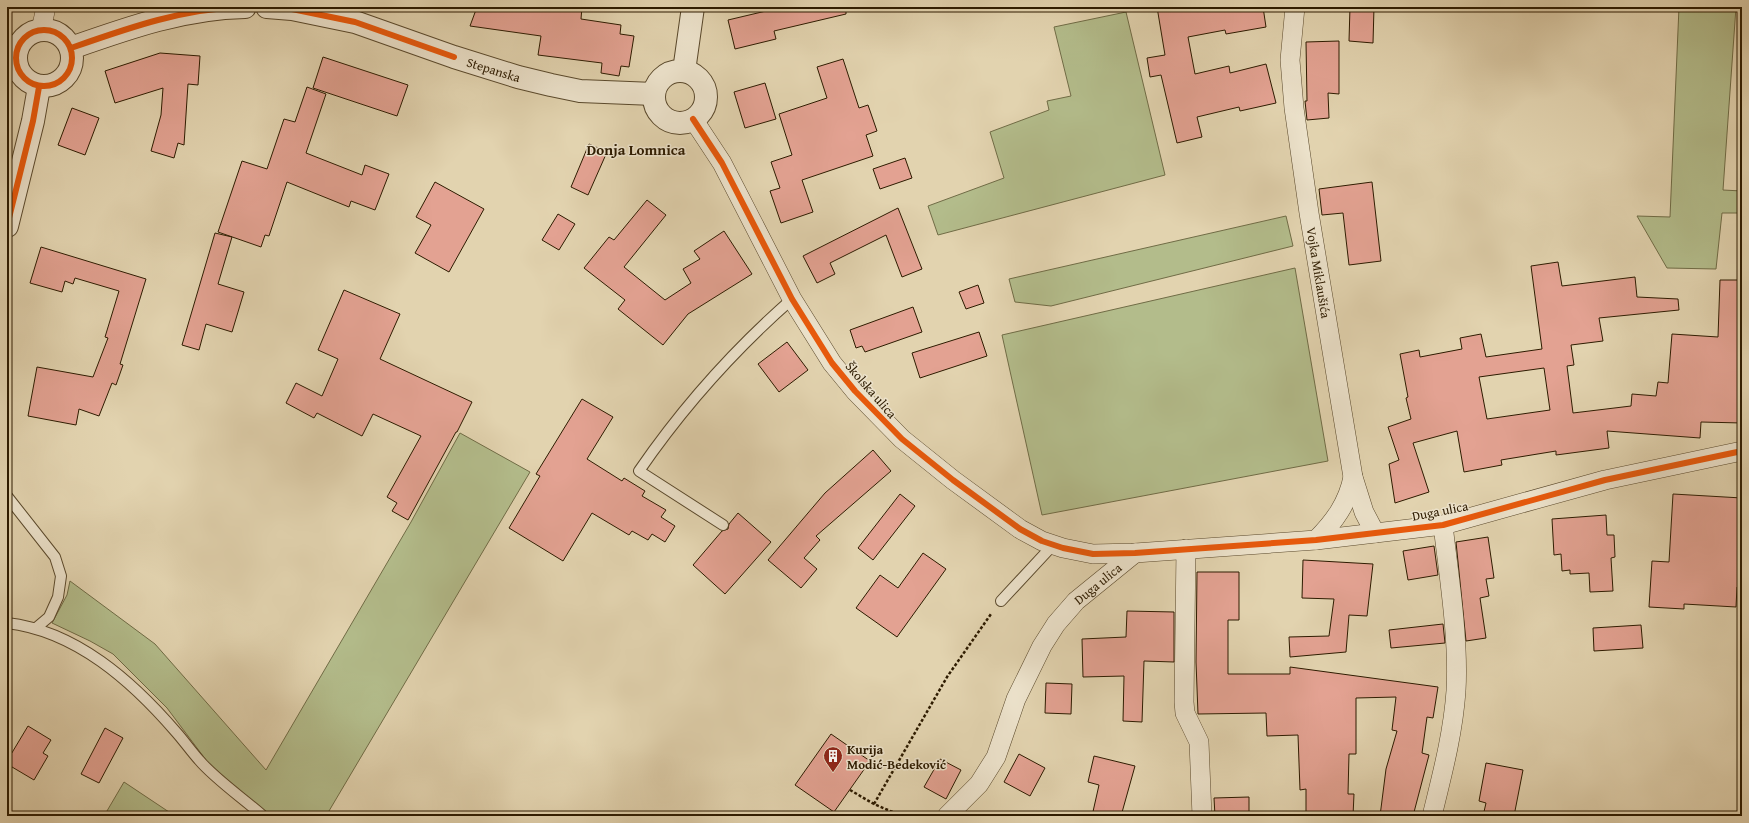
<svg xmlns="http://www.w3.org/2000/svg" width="1749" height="823" font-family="'Gentium Book Plus',serif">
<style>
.green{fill:#b3bc8b;stroke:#706c46}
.building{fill:#e3a292;stroke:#2d1b00;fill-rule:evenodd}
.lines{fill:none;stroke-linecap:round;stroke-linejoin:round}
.service-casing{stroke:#5a492c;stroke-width:12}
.minor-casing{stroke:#5a492c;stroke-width:20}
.tertiary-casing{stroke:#5a492c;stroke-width:24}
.path{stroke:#2d1b00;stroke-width:2.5;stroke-dasharray:3 2;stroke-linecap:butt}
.service{stroke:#ece2cb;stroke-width:10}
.minor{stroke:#ece2cb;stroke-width:19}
.tertiary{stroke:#ece2cb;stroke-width:22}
.cycleway-casing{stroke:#ece2cb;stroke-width:8}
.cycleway{stroke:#e8590c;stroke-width:6}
.labels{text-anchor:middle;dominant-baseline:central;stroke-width:3;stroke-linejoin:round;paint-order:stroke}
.street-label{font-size:13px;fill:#2d1b00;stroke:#ece2cb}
.poi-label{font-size:13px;font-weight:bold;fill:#2d1b00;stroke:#ece2cb;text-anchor:start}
.quarter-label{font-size:15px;font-weight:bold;fill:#2d1b00;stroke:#ece2cb}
</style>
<rect width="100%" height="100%" fill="#e2d3af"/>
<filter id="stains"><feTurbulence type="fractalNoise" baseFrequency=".005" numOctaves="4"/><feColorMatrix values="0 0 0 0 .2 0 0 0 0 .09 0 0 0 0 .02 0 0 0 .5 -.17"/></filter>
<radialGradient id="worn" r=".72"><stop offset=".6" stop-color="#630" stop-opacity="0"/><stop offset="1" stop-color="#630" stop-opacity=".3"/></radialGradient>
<!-- green -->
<path class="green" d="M 1679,7 L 1736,7 L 1723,190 L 1742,191 L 1742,213 L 1722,213 L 1716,269 L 1667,268 L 1637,216 L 1670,217 Z
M 1126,12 L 1165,175 L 938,235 L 928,206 L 1004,178 L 990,132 L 1049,110 L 1047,101 L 1071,96 L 1054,27 Z
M 1286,216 L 1293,246 L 1051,306 L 1015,302 L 1009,279 Z
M 1295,268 L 1328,461 L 1042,515 L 1002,335 Z
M 460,433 L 530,472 L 326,816 L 261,816 L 229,786 L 206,760 L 167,708 L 113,654 L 90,641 L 52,623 L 67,595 L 70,581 L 155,644 L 266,770 L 411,522 Z
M 124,782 L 175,816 L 104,816 Z"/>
<!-- building -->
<path class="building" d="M 477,7 L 582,7 L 581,19 L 621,25 L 620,34 L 634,36 L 629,67 L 621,66 L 619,76 L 601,73 L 602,63 L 538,55 L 541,36 L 470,26 Z
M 783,7 L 846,7 L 846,14 L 774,31 L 776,39 L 735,49 L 728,20 Z
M 1157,7 L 1263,7 L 1266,27 L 1226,34 L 1225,30 L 1188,37 L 1195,74 L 1229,66 L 1230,73 L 1266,64 L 1276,103 L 1240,111 L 1239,107 L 1197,117 L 1202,137 L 1177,143 L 1161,75 L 1150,77 L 1147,58 L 1165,55 Z
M 1350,7 L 1374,7 L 1373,43 L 1349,41 Z
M 1339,41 L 1339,94 L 1328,93 L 1329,118 L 1307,120 L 1305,101 L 1307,101 L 1306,42 Z
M 160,53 L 200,56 L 198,85 L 188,84 L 184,145 L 178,143 L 174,158 L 151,151 L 161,115 L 163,88 L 115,103 L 105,71 Z
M 323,57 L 408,85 L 397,116 L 313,88 Z
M 843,59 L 859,108 L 868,105 L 877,131 L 866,135 L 873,156 L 802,180 L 813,212 L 781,223 L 770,191 L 780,188 L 771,162 L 792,155 L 779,114 L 827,98 L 817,67 Z
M 765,83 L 776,119 L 745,128 L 734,92 Z
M 307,87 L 326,94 L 306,153 L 362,175 L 365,165 L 389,174 L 375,210 L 351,201 L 349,207 L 287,182 L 269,236 L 265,235 L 261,247 L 218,232 L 242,161 L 267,169 L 284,119 L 295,122 Z
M 72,108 L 99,118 L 85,155 L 58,145 Z
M 589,144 L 607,152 L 588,195 L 571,187 Z
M 905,158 L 912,178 L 880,189 L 873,169 Z
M 435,182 L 484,209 L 449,272 L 415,253 L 431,225 L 416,217 Z
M 1372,182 L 1381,261 L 1349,265 L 1343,213 L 1322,215 L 1319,189 Z
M 647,200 L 666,215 L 624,267 L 665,300 L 691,283 L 683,269 L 700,259 L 694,251 L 724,231 L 752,274 L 688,314 L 663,345 L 618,309 L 625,300 L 584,268 L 609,237 L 614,240 Z
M 898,208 L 922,269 L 902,277 L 886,235 L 830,263 L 835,274 L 817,283 L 803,256 Z
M 558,214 L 575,224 L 559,250 L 542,240 Z
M 215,233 L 232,237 L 218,284 L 244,292 L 232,332 L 206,324 L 199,350 L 182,345 Z
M 41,247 L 146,279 L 120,364 L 123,365 L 116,385 L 112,383 L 99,416 L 79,409 L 76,425 L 28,416 L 37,367 L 93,377 L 108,338 L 105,337 L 119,291 L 75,278 L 73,284 L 65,281 L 62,292 L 30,283 Z
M 1558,262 L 1562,286 L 1635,277 L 1637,297 L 1678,299 L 1679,310 L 1599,318 L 1603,341 L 1571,345 L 1574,365 L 1567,366 L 1573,413 L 1631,406 L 1632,394 L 1656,396 L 1658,382 L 1668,383 L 1672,334 L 1718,337 L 1720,280 L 1742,280 L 1742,423 L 1701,422 L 1700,438 L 1607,431 L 1609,448 L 1556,455 L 1556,451 L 1501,460 L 1502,465 L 1464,472 L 1457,431 L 1413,443 L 1429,492 L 1395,503 L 1389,464 L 1399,460 L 1388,427 L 1411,419 L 1406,398 L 1408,397 L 1400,354 L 1419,350 L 1420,357 L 1462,349 L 1460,338 L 1481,334 L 1486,357 L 1542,349 L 1531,266 ZM 1544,368 L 1550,410 L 1487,419 L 1479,377 Z
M 978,285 L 984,303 L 966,309 L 959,292 Z
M 344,290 L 400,314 L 380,359 L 472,402 L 457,432 L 456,432 L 408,520 L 392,511 L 397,503 L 387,497 L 421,436 L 373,414 L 362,436 L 317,413 L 314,418 L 286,403 L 296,383 L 322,396 L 338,359 L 318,350 Z
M 913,307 L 922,332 L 865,352 L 862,346 L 856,348 L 850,330 Z
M 979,332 L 987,356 L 920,378 L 912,353 Z
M 787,342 L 808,370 L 779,392 L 758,364 Z
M 582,399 L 613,417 L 587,459 L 622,481 L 624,478 L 645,491 L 642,496 L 666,510 L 661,517 L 675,526 L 665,542 L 652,534 L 648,540 L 632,531 L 629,535 L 592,513 L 563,561 L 509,528 L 540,476 L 536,474 Z
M 873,450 L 891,471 L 816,536 L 820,540 L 804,558 L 817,569 L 801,588 L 768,560 L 825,493 Z
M 900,494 L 915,506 L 873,560 L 858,548 Z
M 1673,494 L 1742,498 L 1742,587 L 1737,587 L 1736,607 L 1684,604 L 1684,609 L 1649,607 L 1652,561 L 1669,562 Z
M 738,513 L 771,542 L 725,594 L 693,565 L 722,531 L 728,529 L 729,524 Z
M 1606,515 L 1607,535 L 1614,535 L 1615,557 L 1611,558 L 1613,591 L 1590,592 L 1589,573 L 1570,574 L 1570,570 L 1562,571 L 1561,554 L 1554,555 L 1552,519 Z
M 1488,537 L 1494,578 L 1486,579 L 1489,596 L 1480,598 L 1486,638 L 1466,641 L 1456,542 Z
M 1434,546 L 1438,575 L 1408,580 L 1403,551 Z
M 923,553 L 946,569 L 897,637 L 856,608 L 880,575 L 898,588 Z
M 1303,560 L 1373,564 L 1367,616 L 1349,615 L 1346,652 L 1290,657 L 1289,637 L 1329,636 L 1334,599 L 1302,598 Z
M 1197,572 L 1239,572 L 1239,620 L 1228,620 L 1228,674 L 1290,674 L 1290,667 L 1438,687 L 1433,718 L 1427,717 L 1422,753 L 1429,755 L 1413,816 L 1380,816 L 1386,769 L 1397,731 L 1392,730 L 1396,697 L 1356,698 L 1356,754 L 1349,754 L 1348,794 L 1354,794 L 1353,816 L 1312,816 L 1311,813 L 1306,813 L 1306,789 L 1300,790 L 1298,735 L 1267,736 L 1266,713 L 1198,714 L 1196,662 Z
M 1127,611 L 1174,612 L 1174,662 L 1144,661 L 1142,722 L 1123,721 L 1124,676 L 1083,677 L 1082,639 L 1126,637 Z
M 1443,624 L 1445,643 L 1391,648 L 1389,630 Z
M 1641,625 L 1643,648 L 1594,651 L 1593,628 Z
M 1046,683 L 1072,684 L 1071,714 L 1045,713 Z
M 28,726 L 51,740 L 43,753 L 48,756 L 34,780 L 7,764 L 7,761 Z
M 105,728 L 123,738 L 99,783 L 81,774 Z
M 831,734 L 870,761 L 834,812 L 795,785 Z
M 1019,754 L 1045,768 L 1030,796 L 1004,782 Z
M 1094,756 L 1135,766 L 1121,816 L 1092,816 L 1099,785 L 1088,782 Z
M 940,759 L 961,770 L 946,799 L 924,787 Z
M 1486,763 L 1523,770 L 1514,816 L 1483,816 L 1486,803 L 1479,801 Z
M 1249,797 L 1249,816 L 1215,816 L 1214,798 Z"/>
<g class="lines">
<defs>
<path id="service" d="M 7,496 L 55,557 L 61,576 L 58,597 L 49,617 L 36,628
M 723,525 L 639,471 C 683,407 734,350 792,299
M 1001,601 L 1053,545
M 7,623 C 76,631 132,681 176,732 C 184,741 191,751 199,760 C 215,779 244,799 263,816"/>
<g id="minor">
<path id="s1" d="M 1295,7 L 1290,60 L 1294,108 L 1309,213 L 1353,477 L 1364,512 L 1375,533"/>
<path d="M 41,30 L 46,7"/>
<path d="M 7,44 L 18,47"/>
<path d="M 693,119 L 722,163 L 792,299 L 832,363 L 855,391 L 902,439 L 953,480 L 1020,529 L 1042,541 L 1063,548 L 1093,554 L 1135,553 L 1316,540 L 1443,525 L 1605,480 L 1742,451"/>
<path d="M 1316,540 C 1334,522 1348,503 1353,477"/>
<path d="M 1186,549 L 1184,702 L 1185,713 L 1199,742 L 1202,816"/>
<path id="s2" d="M 947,816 L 979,784 L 996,757 L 1016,699 L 1042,646 L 1056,624 L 1076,601 L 1135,553"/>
<path d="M 1432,816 C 1442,775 1453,734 1456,691 C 1459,639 1449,577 1443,525"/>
</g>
<g id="tertiary">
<path id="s3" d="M 267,7 L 292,9 L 355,22 L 454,57 L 518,77 L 551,85 L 580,91 L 654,94"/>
<circle cx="44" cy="58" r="28"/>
<path d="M 71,48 C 128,28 184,8 245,7"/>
<path d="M 684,71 L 693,7"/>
<circle cx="680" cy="97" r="26"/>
<path d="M 7,226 L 33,121 L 39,87"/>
</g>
</defs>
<!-- service casing -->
<use href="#service" class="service-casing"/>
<!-- minor casing -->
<use href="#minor" class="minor-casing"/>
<!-- tertiary casing -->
<use href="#tertiary" class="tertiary-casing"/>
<!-- path -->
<path class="path" d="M 850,790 L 874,804 L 902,816
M 874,804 L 947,677 L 991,614"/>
<!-- service -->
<use href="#service" class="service"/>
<!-- minor -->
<use href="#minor" class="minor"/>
<!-- tertiary -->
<use href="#tertiary" class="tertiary"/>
<defs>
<path id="cycleway" d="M 267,7 L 292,9 L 355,22 L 454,57
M16 58a28 28 0 1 1 56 0a28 28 0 1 1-56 0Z
M 71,48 C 128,28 184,8 245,7
M 693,119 L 722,163 L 792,299 L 832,363 L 855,391 L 902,439 L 953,480 L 1020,529 L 1042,541 L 1063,548 L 1093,554 L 1135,553 L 1316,540 L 1443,525 L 1605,480 L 1742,451
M 7,226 L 33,121 L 39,87"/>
</defs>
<!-- cycleway casing -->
<use href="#cycleway" class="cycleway-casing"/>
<!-- cycleway -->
<use href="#cycleway" class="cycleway"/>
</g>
<!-- icons -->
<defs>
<symbol id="building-pin" viewBox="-11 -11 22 30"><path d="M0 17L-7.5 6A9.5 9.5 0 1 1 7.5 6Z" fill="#8f2418" stroke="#ece2cb"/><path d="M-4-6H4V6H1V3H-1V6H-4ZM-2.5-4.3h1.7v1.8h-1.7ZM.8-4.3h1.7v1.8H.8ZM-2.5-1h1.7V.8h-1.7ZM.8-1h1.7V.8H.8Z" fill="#fff"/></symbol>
</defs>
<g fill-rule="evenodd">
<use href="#building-pin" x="822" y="745" width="22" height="30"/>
</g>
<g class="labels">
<!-- street labels -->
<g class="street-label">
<text stroke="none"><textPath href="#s3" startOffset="236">Stepanska</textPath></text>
<text stroke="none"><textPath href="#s1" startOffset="268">Vojka Miklaušića</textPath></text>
<text transform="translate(871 390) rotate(49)">Školska ulica</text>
<text transform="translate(1440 511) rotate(-11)">Duga ulica</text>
<text stroke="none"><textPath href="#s2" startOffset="282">Duga ulica</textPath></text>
</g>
<!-- poi labels -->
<g class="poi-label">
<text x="847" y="749">Kurija<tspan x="847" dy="15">Modić-Bedeković</tspan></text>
</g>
<!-- quarter labels -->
<g class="quarter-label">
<text x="636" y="149">Donja Lomnica</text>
</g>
</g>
<!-- margin -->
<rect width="1749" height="823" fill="none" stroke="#e2d3af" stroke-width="24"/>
<rect x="8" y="8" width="1733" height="807" fill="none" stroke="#2d1b00" stroke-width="2"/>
<rect x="12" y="12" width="1725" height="799" fill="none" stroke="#2d1b00"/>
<rect width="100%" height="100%" filter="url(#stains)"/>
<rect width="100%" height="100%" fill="url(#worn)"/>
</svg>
